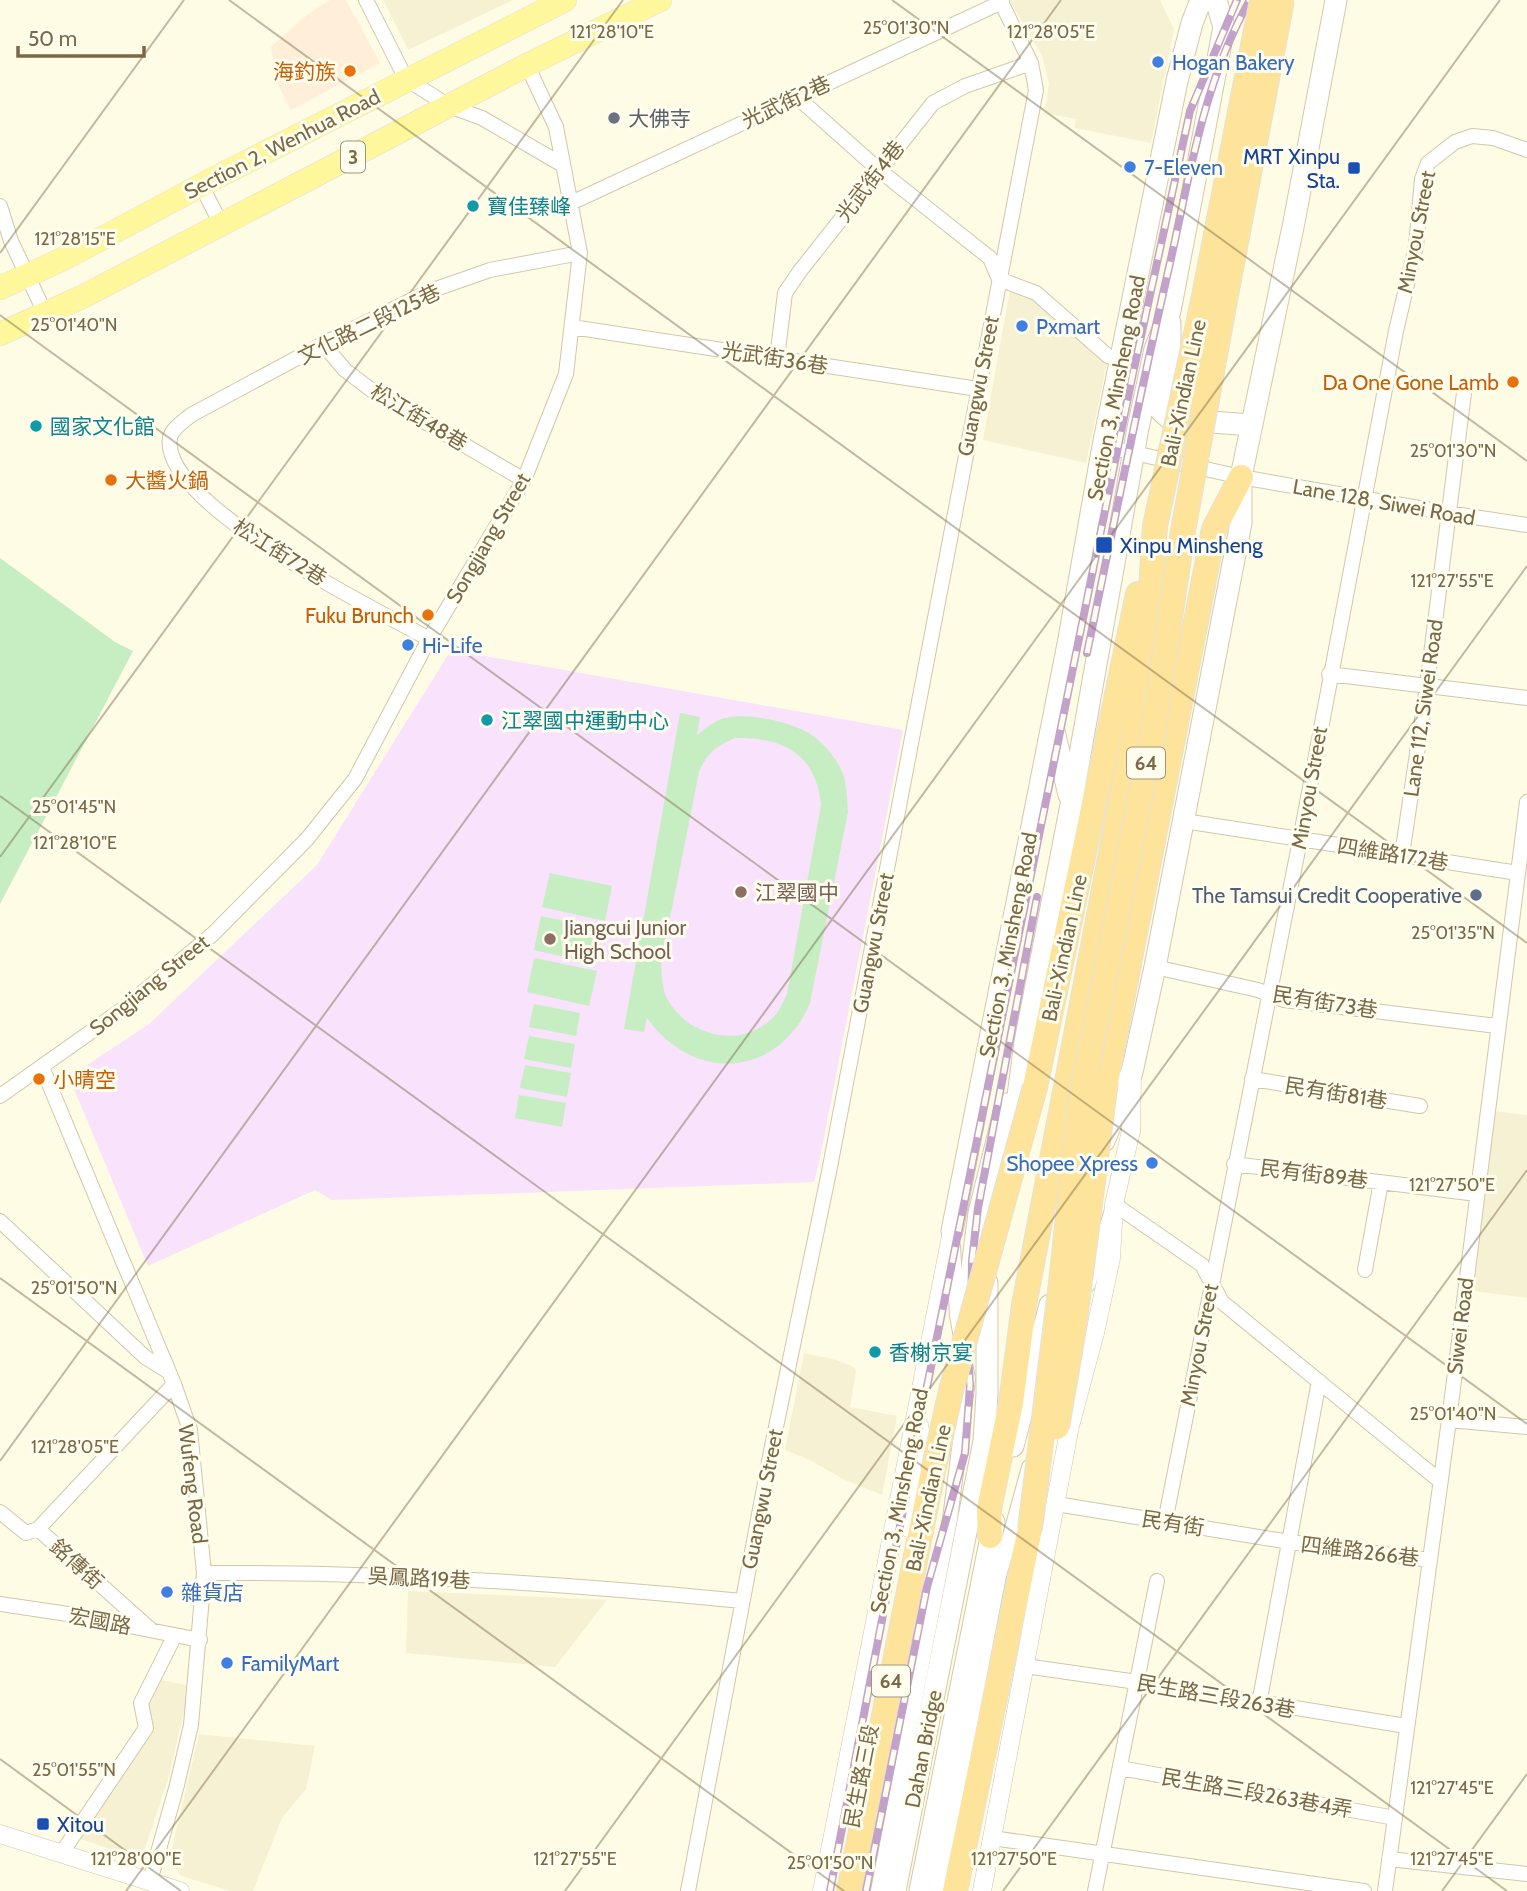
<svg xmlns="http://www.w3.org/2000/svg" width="1527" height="1891" font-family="Cabin,'Noto Sans TC',sans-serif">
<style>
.residential{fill:#f7f1d3}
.commercial{fill:#ffefd9}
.education{fill:#f9e2fb}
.green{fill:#c7eec2;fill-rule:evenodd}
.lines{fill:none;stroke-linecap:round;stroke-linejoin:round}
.minor-casing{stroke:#d1c7a9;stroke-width:16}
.tertiary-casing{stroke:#d1c7a9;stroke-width:19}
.secondary-casing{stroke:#d5c9a7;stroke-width:23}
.primary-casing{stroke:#e4e1da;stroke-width:24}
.trunk-casing{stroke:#e4e1da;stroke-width:26}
.minor{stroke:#fff;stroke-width:14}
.tertiary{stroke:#fff;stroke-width:18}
.secondary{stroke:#fff;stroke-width:21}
.primary{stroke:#fff79c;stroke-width:23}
.trunk{stroke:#fee49a;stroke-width:24}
.rail-casing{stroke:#c3a2ca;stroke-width:8}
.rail{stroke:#fffdee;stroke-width:5;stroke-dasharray:16;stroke-linecap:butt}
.trunk-bridge-casing{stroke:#e4e1da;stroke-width:26;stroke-linecap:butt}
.trunk-bridge{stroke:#fee49a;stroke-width:24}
.ticks{fill:none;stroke:#7a6947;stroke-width:2;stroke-opacity:0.45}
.shop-dot{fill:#3f7fe0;stroke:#fffdee;stroke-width:2.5}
.food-dot{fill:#e8710a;stroke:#fffdee;stroke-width:2.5}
.worship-dot{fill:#6b7280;stroke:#fffdee;stroke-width:2.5}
.transit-dot{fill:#1a4fb4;stroke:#fffdee;stroke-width:2.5}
.culture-dot{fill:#0f9aa8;stroke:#fffdee;stroke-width:2.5}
.education-dot{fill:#8d6e63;stroke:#fffdee;stroke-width:2.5}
.service-dot{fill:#5c6f8a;stroke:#fffdee;stroke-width:2.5}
.labels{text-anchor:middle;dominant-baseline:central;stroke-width:6;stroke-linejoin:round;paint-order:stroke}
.shield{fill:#fffdee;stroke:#a29579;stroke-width:2}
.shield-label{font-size:19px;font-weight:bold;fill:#7a6947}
.shop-label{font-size:21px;fill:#366cbe;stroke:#fffdee;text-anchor:start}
.food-label{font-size:21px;fill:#c56008;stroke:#fffdee;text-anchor:end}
.street-label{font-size:21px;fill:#7a6947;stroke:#fffdee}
.worship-label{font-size:21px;fill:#5b616d;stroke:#fffdee;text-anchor:start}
.transit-label{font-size:21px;fill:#164399;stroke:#fffdee;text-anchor:start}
.culture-label{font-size:21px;fill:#0d838f;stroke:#fffdee;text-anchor:start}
.education-label{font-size:21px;fill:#785e54;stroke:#fffdee;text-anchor:start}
.service-label{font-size:21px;fill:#4e5e75;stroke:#fffdee;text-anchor:end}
.ticks-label{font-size:18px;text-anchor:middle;fill:#7a6947;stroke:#fffdee;stroke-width:6;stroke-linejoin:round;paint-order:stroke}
</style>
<rect width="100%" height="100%" fill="#fefce5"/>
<!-- residential -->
<path class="residential" d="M 383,0 L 513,0 L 408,50 Z
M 1009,0 L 1160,0 L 1174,29 L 1151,143 L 1075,128 L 1076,119 L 1045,113 L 1049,84 L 1042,55 Z
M 1010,290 L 1031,297 L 1107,363 L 1086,463 L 983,440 Z
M 1494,1111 L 1527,1115 L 1527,1298 L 1473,1291 Z
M 804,1353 L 836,1360 L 854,1367 L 856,1371 L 850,1407 L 897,1416 L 882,1495 L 843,1479 L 810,1460 L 785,1450 Z
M 408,1591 L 607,1600 L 555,1667 L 406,1653 Z
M 157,1679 L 186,1685 L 185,1707 L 169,1776 L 145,1848 L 140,1855 L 130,1856 L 78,1838 L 150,1730 L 145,1702 Z
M 199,1734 L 315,1746 L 306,1789 L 282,1818 L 253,1891 L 230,1891 L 181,1876 L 173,1864 L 171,1852 Z"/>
<!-- commercial -->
<path class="commercial" d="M 330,0 L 346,0 L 380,63 L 291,110 L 278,85 L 271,47 L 308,14 Z"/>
<!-- education -->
<path class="education" d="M 451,650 L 903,730 L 819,1163 L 814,1182 L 332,1200 L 315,1190 L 148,1266 L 69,1077 L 149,1024 L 317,865 Z"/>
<!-- green -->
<path class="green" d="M 0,558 L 115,642 L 133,651 L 0,904 Z
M 680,713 L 700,717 L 697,735 C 704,730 711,723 719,720 C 742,710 794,722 813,736 C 825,744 838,761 843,774 C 847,786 847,800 848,812 L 810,1003 C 778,1079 694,1083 647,1018 L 644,1032 L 624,1029 ZM 735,738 C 784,737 816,754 821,805 L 787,994 C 784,1000 781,1007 777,1013 C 746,1050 690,1039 668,1000 C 661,988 662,975 661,963 L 699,772 C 707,753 716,746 735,738 Z
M 550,873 L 612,886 L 605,921 L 542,907 Z
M 541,916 L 603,929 L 596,964 L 534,950 Z
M 534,958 L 597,971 L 589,1006 L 527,992 Z
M 534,1004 L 580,1013 L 576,1036 L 529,1027 Z
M 529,1036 L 575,1044 L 571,1068 L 524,1059 Z
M 525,1065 L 571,1073 L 567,1097 L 520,1088 Z
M 519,1095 L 566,1103 L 562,1127 L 515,1118 Z"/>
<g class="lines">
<defs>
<path id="minor" d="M 366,0 L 406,79 L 449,106 L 482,118 L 561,164
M 797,97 L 879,170 L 990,258 L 999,279 L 1036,293 L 1108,356 L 1122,360
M 201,185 L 221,224
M 571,203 L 1002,2
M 0,206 L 11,241 L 45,313
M 572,327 L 978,389
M 323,344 L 345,370 L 374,392 L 524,480
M 777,358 L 785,293 L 800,271 L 933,103 L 965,86 L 1031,63
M 1103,446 L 1241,477 L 1448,513 L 1527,525
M 429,639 C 378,610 159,504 170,438 C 172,428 183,422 191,415 L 323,344 L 430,291 L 490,270 L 580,253
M 1329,674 L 1527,698
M 1184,821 L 1518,873
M 1402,855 L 1427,686 L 1464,393
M 1155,967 L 1258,990 L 1284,1000 L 1497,1026
M 42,1067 L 174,1384 L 190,1430 L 204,1573 L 191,1725 L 177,1785 L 150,1881
M 1252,1079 L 1420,1106
M 0,1096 L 123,1009 L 213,934 L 307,839 L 355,779 L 429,639 L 524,480 L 566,374 L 580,253 L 556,127 L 527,65
M 1234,1164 L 1477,1194
M 0,1221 L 145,1357 L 169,1372
M 953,1246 L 957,1315 L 961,1338
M 1365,1270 L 1381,1182
M 1088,1285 L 1114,1204 L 1202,1265 L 1222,1302 L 1440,1481
M 1449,1420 L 1527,1427
M 1056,1504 L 1290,1542 L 1430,1560
M 0,1512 L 26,1533 L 38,1529 L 150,1629
M 1165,1522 L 1300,840 L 1396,331 L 1416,246 L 1422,179 L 1428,163 L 1455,142 L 1472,136 L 1493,138 L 1527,150
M 38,1529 L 174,1384
M 204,1573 C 383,1572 564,1583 742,1601
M 0,1604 L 68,1614 L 200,1640
M 1025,1666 L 1137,1682 L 1406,1726
M 1259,1704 L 1319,1381
M 1120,1768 L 1395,1818
M 992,1838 L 1364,1891
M 61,1854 L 146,1728 L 141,1703 L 175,1635
M 1389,1859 L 1527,1874
M 688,1891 L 771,1451 L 829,1172 L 1036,90 L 1031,63 L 1000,0
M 878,1891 L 950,1519 L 968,1379 L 964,1358
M 937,1891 L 999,1576 L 1029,1467
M 1095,1891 L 1157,1581
M 1385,1891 L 1449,1420 L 1527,802"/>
<path id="tertiary" d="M 909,1528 L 924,1452 L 919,1425
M 0,1834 L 180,1891
M 822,1891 L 952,1231
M 982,1891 L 1070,1426 L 1095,1333 L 1111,1258 L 1114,1204 L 1131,1131 L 1132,1077"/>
<path id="secondary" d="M 1170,323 L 1170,349 L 1160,401 L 1161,411 L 1170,419 L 1252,425
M 1054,731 L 1069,795
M 1014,1127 L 1025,1042 L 1071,805 L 1138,428 L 1155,349 L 1170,311 L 1224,27 L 1216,0
M 1104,1141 L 1132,1072 L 1155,967 L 1241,523 L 1241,477 L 1294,222 L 1336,0
M 952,1231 L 1068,644 L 1103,446 L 1177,81 L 1192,23 L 1201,0
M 968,1299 L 979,1213 L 1006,1104
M 1013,1446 L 1050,1305
M 895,1891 L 984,1441 L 987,1394 L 987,1283
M 920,1891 L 994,1522"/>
<path id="primary" d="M 0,288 L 67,257 L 213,179 L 565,0
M 0,334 L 84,296 L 527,65 L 660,0"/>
<path id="trunk" d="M 1146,618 L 1151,590 L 1155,526
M 1106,1081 L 1214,529 L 1241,477
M 1035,1087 L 1138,594
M 990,1536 L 989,1509 L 1011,1403 L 1024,1305 L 1149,655 L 1165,595
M 849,1891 L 933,1471
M 955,1891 L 1030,1529"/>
</defs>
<!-- minor casing -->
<use href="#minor" class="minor-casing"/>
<!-- tertiary casing -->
<use href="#tertiary" class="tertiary-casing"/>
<!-- secondary casing -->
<use href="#secondary" class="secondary-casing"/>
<!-- primary casing -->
<use href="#primary" class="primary-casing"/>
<!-- trunk casing -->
<use href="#trunk" class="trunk-casing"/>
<!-- minor -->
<use href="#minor" class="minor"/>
<!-- tertiary -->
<use href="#tertiary" class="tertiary"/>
<!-- secondary -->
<use href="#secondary" class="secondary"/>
<!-- primary -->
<use href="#primary" class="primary"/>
<!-- trunk -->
<use href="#trunk" class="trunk"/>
<defs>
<path id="rail" d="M 1087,653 C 1114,523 1140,393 1170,263 C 1190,174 1204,80 1250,0
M 830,1891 L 925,1396 L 1132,378 L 1190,111 L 1237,0
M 866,1891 L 927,1587 L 965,1453 L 970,1386 L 968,1351 L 971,1320 L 972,1261 L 978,1208 L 1037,897"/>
</defs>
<!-- rail casing -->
<use href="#rail" class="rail-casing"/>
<!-- rail -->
<use href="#rail" class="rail"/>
<defs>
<path id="trunk-bridge" d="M 1155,526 L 1204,296 L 1262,0
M 1057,1427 L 1073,1334 L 1106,1081
M 933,1471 L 951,1391 L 1035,1087
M 1030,1529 L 1061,1283 L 1080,1104 L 1153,732 L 1183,531 L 1225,300 L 1282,0"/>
</defs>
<!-- trunk-bridge casing -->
<use href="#trunk-bridge" class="trunk-bridge-casing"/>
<!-- trunk-bridge -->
<use href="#trunk-bridge" class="trunk-bridge"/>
</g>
<!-- ticks -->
<path class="ticks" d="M 229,0 L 1527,943M 892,0 L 1527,461M 0,253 L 184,0M 0,315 L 1527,1424M 0,796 L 1507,1891M 0,857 L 623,0M 0,1278 L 844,1891M 0,1461 L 1061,0M 0,1759 L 181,1891M 126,1891 L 1500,0M 565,1891 L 1527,566M 1003,1891 L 1527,1170M 1442,1891 L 1527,1774"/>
<!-- markers -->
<g class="shop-dot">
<circle cx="1158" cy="62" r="7"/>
<circle cx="1130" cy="167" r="7"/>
<circle cx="1022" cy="326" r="7"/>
<circle cx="408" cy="645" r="7"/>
<circle cx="1152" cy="1163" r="7"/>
<circle cx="167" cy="1592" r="7"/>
<circle cx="227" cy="1663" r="7"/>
</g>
<g class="food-dot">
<circle cx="350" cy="71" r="7"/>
<circle cx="1513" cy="382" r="7"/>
<circle cx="111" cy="480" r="7"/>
<circle cx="428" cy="615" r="7"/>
<circle cx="39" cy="1079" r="7"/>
</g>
<circle class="worship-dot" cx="614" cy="118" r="7"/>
<g class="transit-dot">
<rect x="1347" y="161" width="14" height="14" rx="3.5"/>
<rect x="1095" y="536" width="18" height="18" rx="3.5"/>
<rect x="36" y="1817" width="14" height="14" rx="3.5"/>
</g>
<g class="culture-dot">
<circle cx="473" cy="206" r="7"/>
<circle cx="36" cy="426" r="7"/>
<circle cx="487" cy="720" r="7"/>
<circle cx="875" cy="1352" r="7"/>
</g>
<g class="education-dot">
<circle cx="741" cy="892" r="7"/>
<circle cx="550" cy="939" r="7"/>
</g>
<circle class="service-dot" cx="1476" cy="895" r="7"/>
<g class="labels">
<!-- shield labels -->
<g class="shield">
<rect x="341" y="141.5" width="24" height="31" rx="5"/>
<rect x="1127" y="747.5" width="38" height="31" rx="5"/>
<rect x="872" y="1665.5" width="38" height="31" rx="5"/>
</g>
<g class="shield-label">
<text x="353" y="157">3</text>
<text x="1146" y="763">64</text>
<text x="891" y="1681">64</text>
</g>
<!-- shop labels -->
<g class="shop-label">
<text x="1172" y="62">Hogan Bakery</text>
<text x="1144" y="167">7-Eleven</text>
<text x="1036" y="326">Pxmart</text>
<text x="422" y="645">Hi-Life</text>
<text x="1138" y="1163" text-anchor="end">Shopee Xpress</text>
<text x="181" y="1592">雜貨店</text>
<text x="241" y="1663">FamilyMart</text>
</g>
<!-- food labels -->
<g class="food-label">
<text x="336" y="71">海釣族</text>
<text x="1499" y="382">Da One Gone Lamb</text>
<text x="125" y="480" text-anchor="start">大醬火鍋</text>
<text x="414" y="615">Fuku Brunch</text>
<text x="53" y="1079" text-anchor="start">小晴空</text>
</g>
<!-- street labels -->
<g class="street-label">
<text transform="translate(786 102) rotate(-25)">光武街2巷</text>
<text transform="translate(282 144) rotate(-27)">Section 2, Wenhua Road</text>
<text transform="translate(870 181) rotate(-52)">光武街4巷</text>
<text transform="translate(1416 232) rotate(-79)">Minyou Street</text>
<text transform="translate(369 324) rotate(-26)">文化路二段125巷</text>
<text transform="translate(775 358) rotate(9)">光武街36巷</text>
<text transform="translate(978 386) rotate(-79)">Guangwu Street</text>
<text transform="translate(1116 388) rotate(-79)">Section 3, Minsheng Road</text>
<text transform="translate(1183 393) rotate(-78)">Bali-Xindian Line</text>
<text transform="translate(419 417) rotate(31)">松江街48巷</text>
<text transform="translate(1384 502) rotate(10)">Lane 128, Siwei Road</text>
<text transform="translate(488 538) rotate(-60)">Songjiang Street</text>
<text transform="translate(280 552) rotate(32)">松江街72巷</text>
<text transform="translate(1423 708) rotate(-82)">Lane 112, Siwei Road</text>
<text transform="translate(1309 788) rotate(-80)">Minyou Street</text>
<text transform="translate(1393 854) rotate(9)">四維路172巷</text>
<text transform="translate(873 943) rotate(-79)">Guangwu Street</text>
<text transform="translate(1008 945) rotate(-79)">Section 3, Minsheng Road</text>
<text transform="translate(1064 948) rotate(-78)">Bali-Xindian Line</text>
<text transform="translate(149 985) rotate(-39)">Songjiang Street</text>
<text transform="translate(1325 1002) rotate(9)">民有街73巷</text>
<text transform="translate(1336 1093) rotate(9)">民有街81巷</text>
<text transform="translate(1314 1174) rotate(7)">民有街89巷</text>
<text transform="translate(1460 1326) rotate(-83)">Siwei Road</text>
<text transform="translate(1199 1345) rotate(-79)">Minyou Street</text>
<text transform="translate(193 1484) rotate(83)">Wufeng Road</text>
<text transform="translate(928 1498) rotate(-78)">Bali-Xindian Line</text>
<text transform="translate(762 1499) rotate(-79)">Guangwu Street</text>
<text transform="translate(899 1501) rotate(-79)">Section 3, Minsheng Road</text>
<text transform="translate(1173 1523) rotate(9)">民有街</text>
<text transform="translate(1360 1551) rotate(7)">四維路266巷</text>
<text transform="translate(77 1564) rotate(42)">銘傳街</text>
<text transform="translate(419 1578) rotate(3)">吳鳳路19巷</text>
<text transform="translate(100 1621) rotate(11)">宏國路</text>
<text transform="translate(1216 1696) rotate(10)">民生路三段263巷</text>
<text transform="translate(923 1749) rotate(-79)">Dahan Bridge</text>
<text transform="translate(861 1776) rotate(-79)">民生路三段</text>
<text transform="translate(1257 1793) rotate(10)">民生路三段263巷4弄</text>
</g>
<!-- worship labels -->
<g class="worship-label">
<text x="628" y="118">大佛寺</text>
</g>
<!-- transit labels -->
<g class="transit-label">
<text x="1340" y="156" text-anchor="end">MRT Xinpu<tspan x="1340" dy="24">Sta.</tspan></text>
<text x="1120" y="545">Xinpu Minsheng</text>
<text x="57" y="1824">Xitou</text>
</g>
<!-- culture labels -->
<g class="culture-label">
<text x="487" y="206">寶佳臻峰</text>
<text x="50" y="426">國家文化館</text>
<text x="501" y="720">江翠國中運動中心</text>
<text x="889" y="1352">香榭京宴</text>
</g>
<!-- education labels -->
<g class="education-label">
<text x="755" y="892">江翠國中</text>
<text x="564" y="927">Jiangcui Junior<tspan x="564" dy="24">High School</tspan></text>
</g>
<!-- service labels -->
<g class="service-label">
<text x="1462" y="895">The Tamsui Credit Cooperative</text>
</g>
</g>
<g class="ticks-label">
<text x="906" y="34">25°01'30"N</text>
<text x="612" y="38">121°28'10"E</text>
<text x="1051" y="38">121°28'05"E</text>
<text x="75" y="245">121°28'15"E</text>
<text x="74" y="331">25°01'40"N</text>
<text x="1453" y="457">25°01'30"N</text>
<text x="1452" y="587">121°27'55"E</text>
<text x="74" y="813">25°01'45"N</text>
<text x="75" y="849">121°28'10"E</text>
<text x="1453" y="939">25°01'35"N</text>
<text x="1452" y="1191">121°27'50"E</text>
<text x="74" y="1294">25°01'50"N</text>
<text x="1453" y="1420">25°01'40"N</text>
<text x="75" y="1453">121°28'05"E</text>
<text x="74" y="1776">25°01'55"N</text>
<text x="1452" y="1794">121°27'45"E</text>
<text x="136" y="1865">121°28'00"E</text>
<text x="575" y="1865">121°27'55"E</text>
<text x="1014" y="1865">121°27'50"E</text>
<text x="1452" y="1865">121°27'45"E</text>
<text x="830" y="1869">25°01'50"N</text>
</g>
<!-- scale -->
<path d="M18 46v10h126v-10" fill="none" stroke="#7a6947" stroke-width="3.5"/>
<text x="28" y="46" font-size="21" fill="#7a6947" stroke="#fffdee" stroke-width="5" paint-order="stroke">50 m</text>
</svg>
